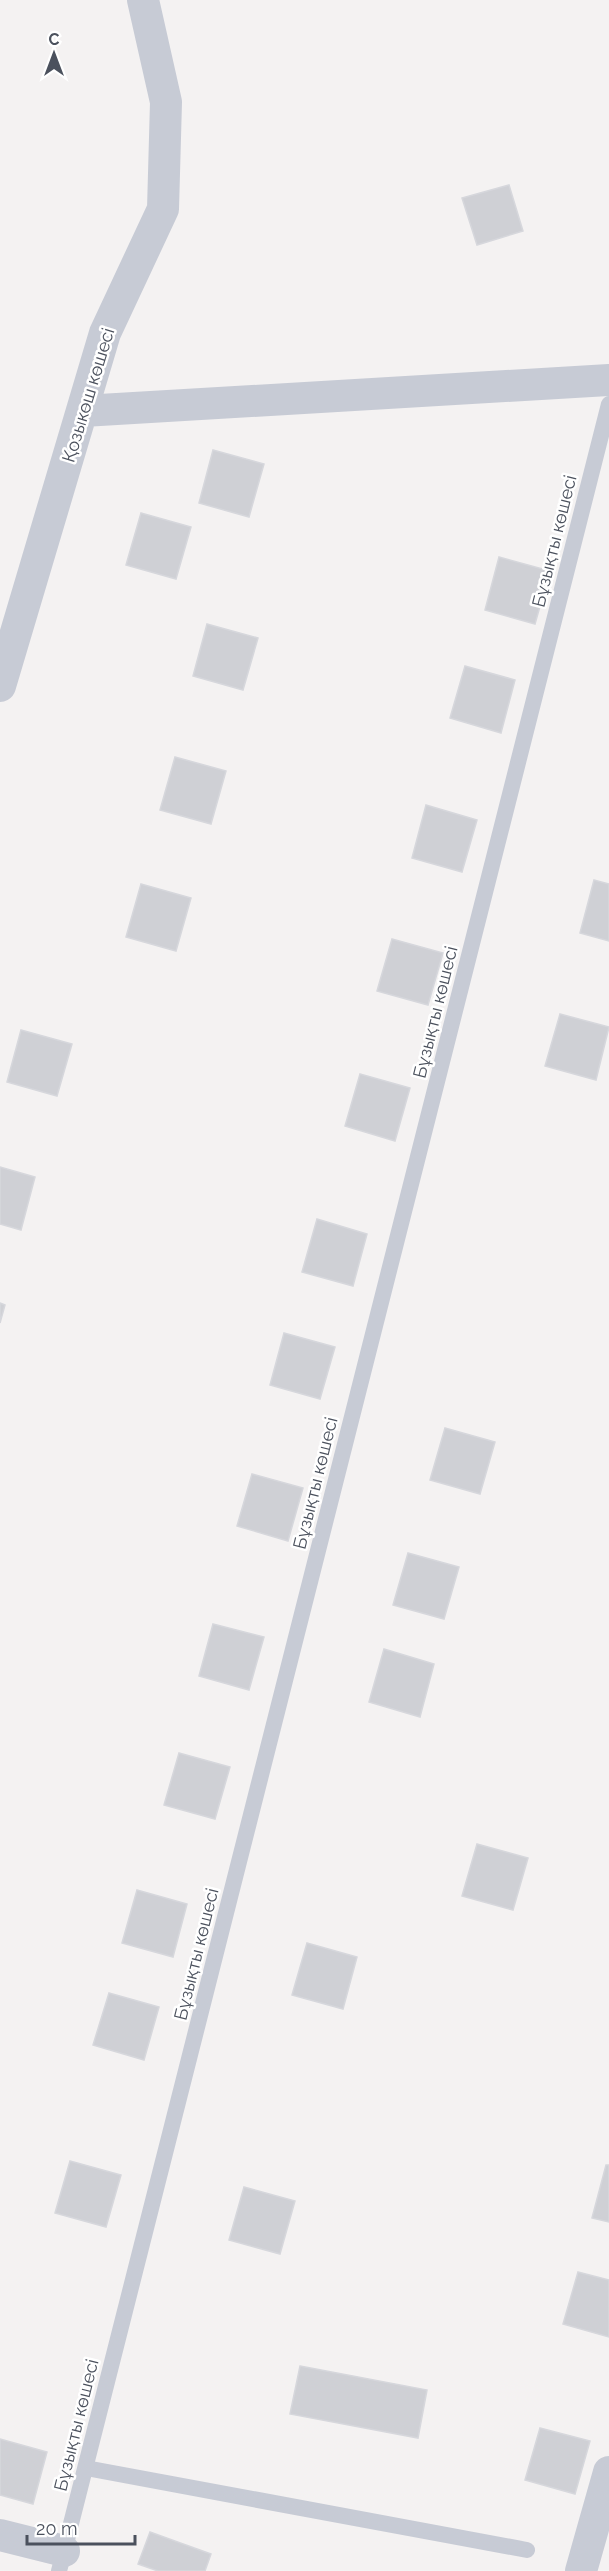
<svg xmlns="http://www.w3.org/2000/svg" width="609" height="2571" font-family="Raleway,sans-serif">
<style>
.building{fill:#cfd0d5;stroke:#d6d7dc;stroke-width:1.5}
.lines{fill:none;stroke-linecap:round;stroke-linejoin:round}
.service{stroke:#c7cbd5;stroke-width:16}
.minor{stroke:#c7cbd5;stroke-width:32}
.labels{text-anchor:middle;dominant-baseline:central;stroke-width:5;stroke-linejoin:round;paint-order:stroke}
.street-label{font-size:18px;fill:#4b515d;stroke:#fff}
</style>
<rect width="100%" height="100%" fill="#f4f2f2"/>
<!-- building -->
<path class="building" d="M 509,185 L 523,231 L 477,245 L 462,198 Z
M 213,450 L 264,464 L 249,517 L 199,503 Z
M 141,513 L 191,527 L 176,579 L 126,565 Z
M 499,557 L 550,571 L 535,624 L 485,610 Z
M 207,624 L 258,638 L 243,690 L 193,676 Z
M 465,666 L 515,680 L 501,733 L 450,718 Z
M 175,757 L 226,771 L 211,824 L 160,810 Z
M 426,805 L 477,820 L 462,872 L 412,858 Z
M 594,880 L 609,884 L 609,941 L 580,933 Z
M 141,884 L 191,898 L 176,951 L 126,937 Z
M 392,939 L 443,953 L 428,1005 L 377,991 Z
M 560,1014 L 609,1027 L 596,1080 L 545,1066 Z
M 21,1030 L 72,1044 L 57,1096 L 7,1082 Z
M 360,1074 L 410,1088 L 395,1141 L 345,1126 Z
M 0,1167 L 35,1177 L 21,1230 L 0,1224 Z
M 317,1219 L 367,1234 L 353,1286 L 302,1272 Z
M 0,1303 L 5,1305 L 0,1323 Z
M 284,1333 L 335,1347 L 320,1399 L 270,1385 Z
M 445,1428 L 495,1442 L 480,1494 L 430,1480 Z
M 252,1474 L 303,1488 L 288,1541 L 237,1526 Z
M 408,1553 L 459,1567 L 444,1619 L 393,1605 Z
M 213,1624 L 264,1637 L 249,1690 L 199,1676 Z
M 384,1649 L 434,1664 L 420,1717 L 369,1702 Z
M 179,1753 L 230,1767 L 215,1819 L 164,1805 Z
M 477,1844 L 528,1858 L 513,1910 L 462,1896 Z
M 137,1890 L 187,1904 L 173,1957 L 122,1943 Z
M 307,1943 L 357,1957 L 343,2009 L 292,1995 Z
M 109,1993 L 159,2007 L 144,2060 L 93,2045 Z
M 70,2161 L 121,2175 L 106,2227 L 55,2213 Z
M 606,2165 L 609,2165 L 609,2222 L 592,2218 Z
M 244,2187 L 295,2201 L 280,2254 L 229,2240 Z
M 578,2272 L 609,2280 L 609,2337 L 563,2324 Z
M 300,2366 L 427,2390 L 418,2438 L 290,2414 Z
M 540,2428 L 590,2441 L 575,2494 L 525,2480 Z
M 0,2439 L 47,2452 L 33,2504 L 0,2495 Z
M 150,2532 L 211,2554 L 205,2571 L 158,2571 L 138,2564 Z"/>
<g class="lines">
<!-- service -->
<path class="service" d="M 86,2468 L 527,2550
M 59,2571 L 609,404"/>
<!-- minor -->
<path class="minor" d="M 83,411 L 609,380
M 0,686 L 105,333 L 163,209 L 166,102 L 143,0
M 0,2535 L 64,2551
M 581,2571 L 609,2472"/>
</g>
<g class="labels">
<!-- street labels -->
<g class="street-label">
<text transform="translate(88 395) rotate(-73)">Қозыкөш көшесі</text>
<text transform="translate(554 541) rotate(-76)">Бұзықты көшесі</text>
<text transform="translate(435 1012) rotate(-76)">Бұзықты көшесі</text>
<text transform="translate(315 1483) rotate(-76)">Бұзықты көшесі</text>
<text transform="translate(196 1954) rotate(-76)">Бұзықты көшесі</text>
<text transform="translate(76 2425) rotate(-76)">Бұзықты көшесі</text>
</g>
</g>
<!-- north arrow -->
<g transform="translate(54 54)" stroke="#ffffff" stroke-width="4.5" paint-order="stroke">
<path d="M0-4.5L10 22L0 15L-10 22Z" fill="#4b515d"/>
<text y="-9" font-size="16" font-weight="bold" text-anchor="middle" fill="#4b515d">С</text>
</g>
<!-- scale -->
<path d="M27 2535v9h108v-9" fill="none" stroke="#4b515d" stroke-width="3"/>
<text x="36" y="2535" font-size="18" fill="#4b515d" stroke="#ffffff" stroke-width="4.5" paint-order="stroke">20 m</text>
</svg>
